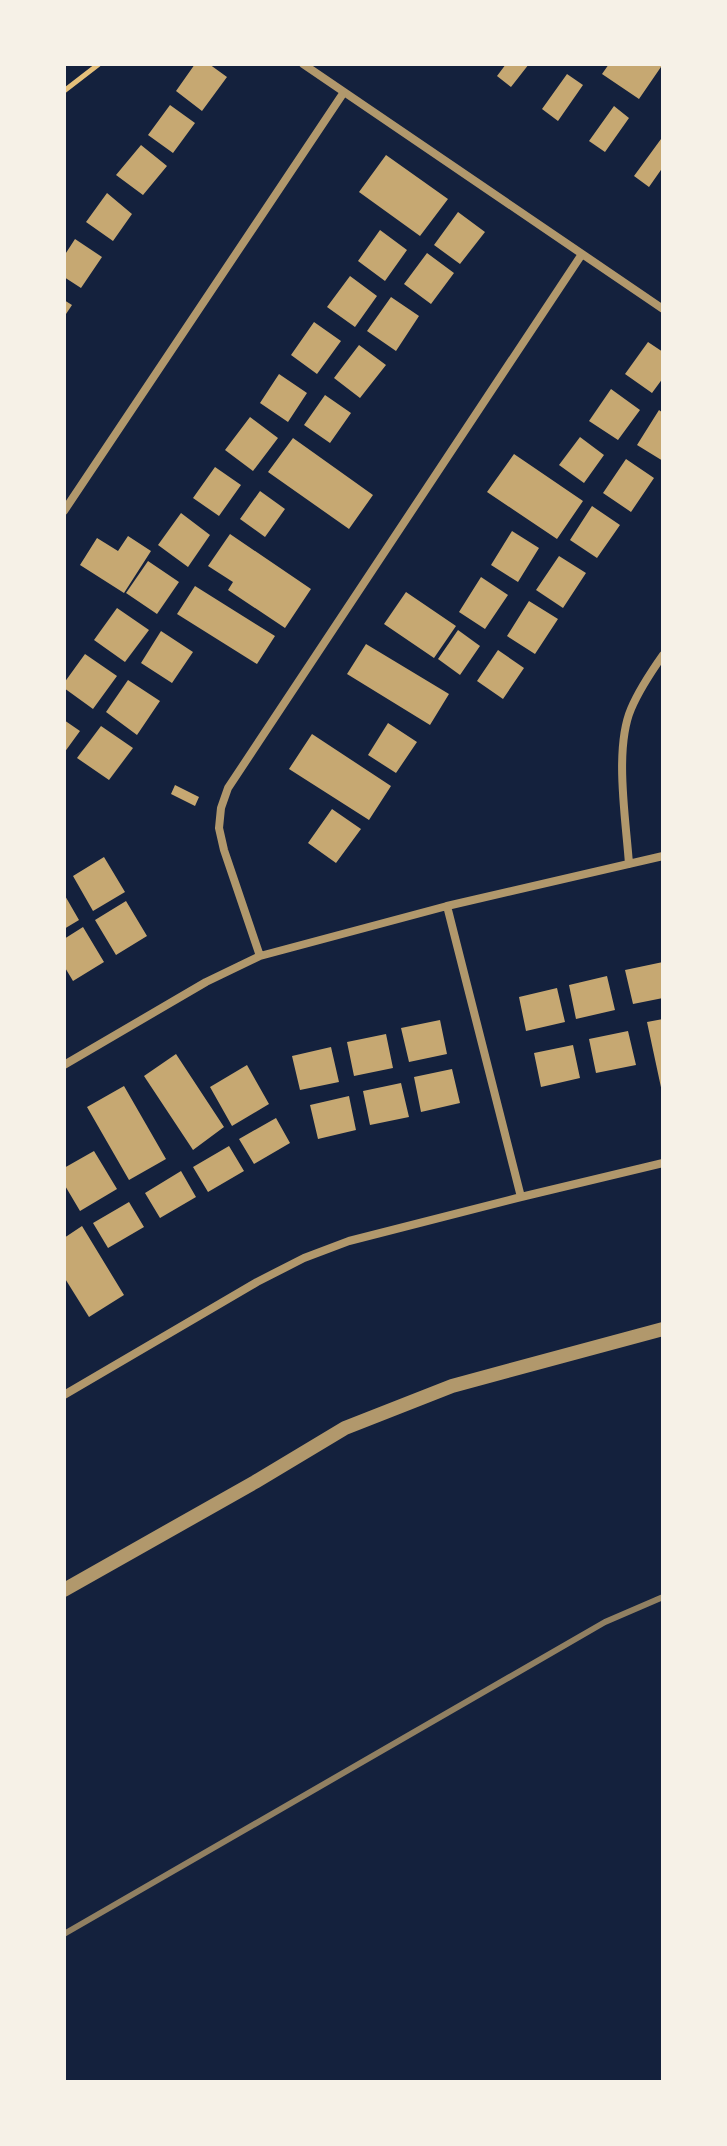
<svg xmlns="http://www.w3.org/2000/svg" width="727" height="2146" font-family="'Exo 2',sans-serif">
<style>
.building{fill:#c6a872}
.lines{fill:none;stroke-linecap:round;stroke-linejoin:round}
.path{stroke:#e5c07b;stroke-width:5}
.minor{stroke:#b1986c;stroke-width:8}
.tertiary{stroke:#b1986c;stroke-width:14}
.rail{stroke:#918062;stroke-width:6}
</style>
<rect width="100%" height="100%" fill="#14213d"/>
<!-- building -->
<path class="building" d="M 195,64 L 209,64 L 227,77 L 202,111 L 176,91 Z
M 506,64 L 529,64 L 511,87 L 497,76 Z
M 609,64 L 663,64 L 639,99 L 602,74 Z
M 567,74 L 583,85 L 558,121 L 542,109 Z
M 170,105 L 195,123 L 173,153 L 148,135 Z
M 614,106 L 629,118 L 605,152 L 589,141 Z
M 661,139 L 663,140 L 663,167 L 649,187 L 634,176 Z
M 141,145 L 167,166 L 143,195 L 116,175 Z
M 386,155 L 448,199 L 420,236 L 359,192 Z
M 107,193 L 132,214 L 113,241 L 86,222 Z
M 458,212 L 485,232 L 460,264 L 434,245 Z
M 380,230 L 407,250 L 385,281 L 358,261 Z
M 75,239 L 102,257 L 81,288 L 64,277 L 64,256 Z
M 427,253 L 454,273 L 431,304 L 404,284 Z
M 350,276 L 377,296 L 355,327 L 327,307 Z
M 391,297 L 419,316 L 396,351 L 367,331 Z
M 64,300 L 72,305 L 64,317 Z
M 314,322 L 341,341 L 317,374 L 291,355 Z
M 648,342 L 663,352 L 663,378 L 652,393 L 625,374 Z
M 359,345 L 386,365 L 360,398 L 334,378 Z
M 279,374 L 307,393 L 288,422 L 260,403 Z
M 611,389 L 640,410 L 618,440 L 589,421 Z
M 325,395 L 351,413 L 330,443 L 304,425 Z
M 659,410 L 663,413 L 663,461 L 637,445 Z
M 250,417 L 278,438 L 253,471 L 225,450 Z
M 580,437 L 604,455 L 584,483 L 559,465 Z
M 293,438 L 373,495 L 349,529 L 268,472 Z
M 514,454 L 583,501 L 557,539 L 487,492 Z
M 626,459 L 654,478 L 631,512 L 603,493 Z
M 215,467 L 241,485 L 219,516 L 193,498 Z
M 260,491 L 285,509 L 265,537 L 240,519 Z
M 592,506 L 620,525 L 597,558 L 570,540 Z
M 181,513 L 210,535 L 188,567 L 158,545 Z
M 512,531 L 539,548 L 518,582 L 491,565 Z
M 230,534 L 311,589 L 285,628 L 228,590 L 233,582 L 208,566 Z
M 128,536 L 151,551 L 124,593 L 80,565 L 97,538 L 118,551 Z
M 559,556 L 586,573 L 563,608 L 536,590 Z
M 148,561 L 179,582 L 157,614 L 126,593 Z
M 481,577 L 508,595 L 485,629 L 459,612 Z
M 195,586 L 275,636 L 257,664 L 177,614 Z
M 406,592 L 456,626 L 434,658 L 384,624 Z
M 529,601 L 558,619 L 535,654 L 507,636 Z
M 117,608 L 149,630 L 125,662 L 94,640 Z
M 458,630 L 480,646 L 460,675 L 438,659 Z
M 161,631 L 193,652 L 172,683 L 141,663 Z
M 366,644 L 449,694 L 430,725 L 347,674 Z
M 498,650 L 524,668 L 503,699 L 477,681 Z
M 85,654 L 117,676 L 93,709 L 64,688 L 64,683 Z
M 128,680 L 160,701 L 137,735 L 106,712 Z
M 64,720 L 80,731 L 64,753 Z
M 388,723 L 417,742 L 396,773 L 368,755 Z
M 101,726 L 133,748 L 109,780 L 77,758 Z
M 312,734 L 391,786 L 369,820 L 289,769 Z
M 175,785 L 199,797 L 195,806 L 171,794 Z
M 332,809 L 361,829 L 336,863 L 308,843 Z
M 104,857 L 125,892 L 93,911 L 73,876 Z
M 64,894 L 79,920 L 64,929 Z
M 126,901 L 147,936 L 116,955 L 95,920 Z
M 83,927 L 104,962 L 73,981 L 64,966 L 64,939 Z
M 663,962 L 663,998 L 633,1004 L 625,970 Z
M 607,976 L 615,1010 L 576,1019 L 569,985 Z
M 557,988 L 565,1022 L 526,1031 L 519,997 Z
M 663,1019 L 663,1092 L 662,1092 L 647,1022 Z
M 440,1020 L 447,1054 L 409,1062 L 401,1028 Z
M 628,1031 L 636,1065 L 596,1073 L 589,1039 Z
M 386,1034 L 393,1068 L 354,1076 L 347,1042 Z
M 573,1045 L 580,1078 L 541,1087 L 534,1053 Z
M 331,1047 L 339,1082 L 300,1090 L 292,1056 Z
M 176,1054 L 224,1127 L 193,1150 L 144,1076 Z
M 247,1065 L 269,1104 L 232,1126 L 210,1087 Z
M 452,1069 L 460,1103 L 421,1112 L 414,1077 Z
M 401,1083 L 409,1117 L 370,1125 L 363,1091 Z
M 124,1086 L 166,1159 L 129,1180 L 87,1107 Z
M 349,1096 L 356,1130 L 318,1139 L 310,1105 Z
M 276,1118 L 290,1143 L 254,1164 L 239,1139 Z
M 229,1146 L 244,1171 L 208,1192 L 193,1167 Z
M 94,1151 L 117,1189 L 80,1211 L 64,1184 L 64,1168 Z
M 181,1171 L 196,1197 L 160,1218 L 145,1193 Z
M 129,1202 L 144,1227 L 108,1248 L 93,1223 Z
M 82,1226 L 124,1295 L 89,1317 L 64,1277 L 64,1238 Z"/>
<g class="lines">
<!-- path -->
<path class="path" d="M 64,91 L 99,64"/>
<!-- minor -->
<path class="minor" d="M 303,64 L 663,309
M 64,511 L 344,92
M 629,864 C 626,820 614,749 631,709 C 639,690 651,672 663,655
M 447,906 L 521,1197
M 260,956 L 224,850 L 219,828 L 221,808 L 228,788 L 582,254
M 64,1065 L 206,982 L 260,956 L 447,906 L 663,856
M 64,1395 L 257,1282 L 304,1258 L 349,1241 L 521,1197 L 663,1163"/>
<!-- tertiary -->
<path class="tertiary" d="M 64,1590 L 255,1482 L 345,1428 L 452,1386 L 663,1329"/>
<!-- rail -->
<path class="rail" d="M 64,1934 L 605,1622 L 663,1597"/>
</g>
<!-- border -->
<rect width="727" height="2146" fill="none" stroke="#f6f1e7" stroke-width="132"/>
</svg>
